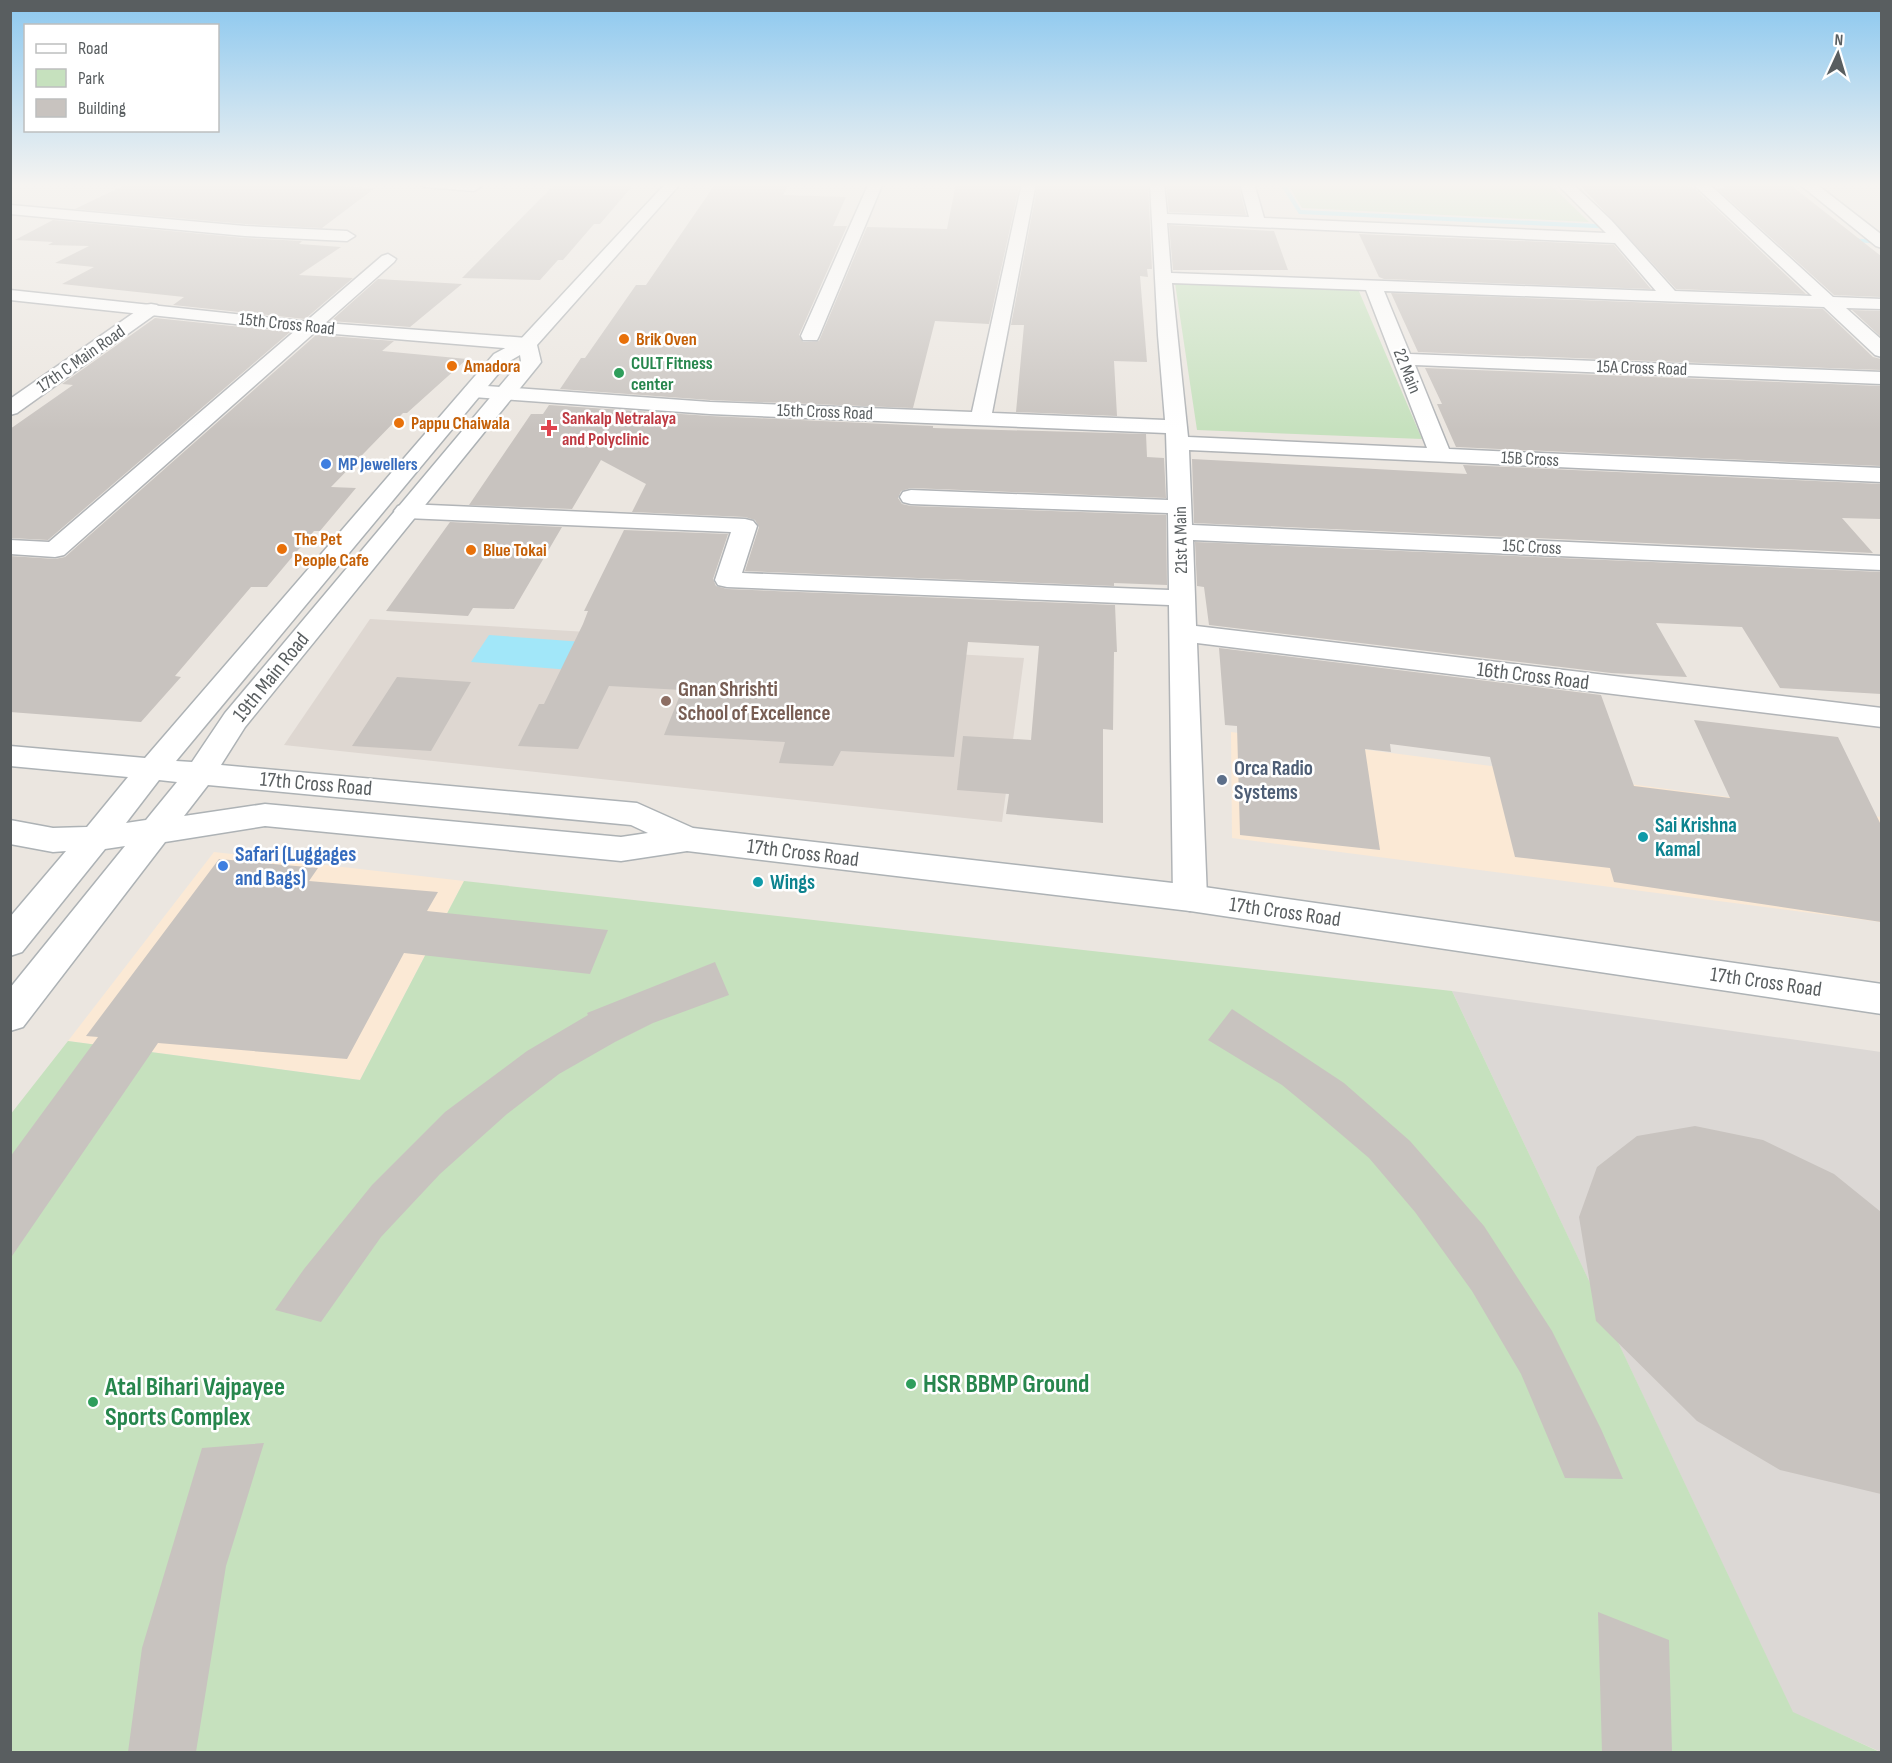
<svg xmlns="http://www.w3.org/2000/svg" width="1892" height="1763" font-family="'Sofia Sans Condensed',sans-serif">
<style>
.commercial{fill:#fbe9d5}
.industrial{fill:#dcd8d5}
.education{fill:#ded7d1}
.green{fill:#c6e1be}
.water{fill:#a2e7f9}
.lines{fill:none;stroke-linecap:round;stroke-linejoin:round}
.stream{fill:#a2e7f9;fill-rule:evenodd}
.building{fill:#c8c3bf}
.minor-casing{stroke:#b1b4b7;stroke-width:3}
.tertiary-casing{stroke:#b1b4b7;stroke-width:3}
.secondary-casing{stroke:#adb2b5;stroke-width:3}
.minor{fill:#fff;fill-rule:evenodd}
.tertiary{fill:#fff;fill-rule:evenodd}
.secondary{fill:#fff;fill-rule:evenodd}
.food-dot{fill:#e8710a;stroke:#fff;stroke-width:2}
.leisure-dot{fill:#2e9e5b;stroke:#fff;stroke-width:2}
.health-dot{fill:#e0444e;stroke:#fff;stroke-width:2}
.shop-dot{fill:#3f7fe0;stroke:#fff;stroke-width:2}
.education-dot{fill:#8d6e63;stroke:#fff;stroke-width:2}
.service-dot{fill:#5c6f8a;stroke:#fff;stroke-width:2}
.culture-dot{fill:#0f9aa8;stroke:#fff;stroke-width:2}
.labels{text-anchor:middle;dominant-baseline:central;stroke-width:5;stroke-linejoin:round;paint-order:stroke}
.far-street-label{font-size:18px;fill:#595e60;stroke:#fff}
.far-food-label{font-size:18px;font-weight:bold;fill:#c56008;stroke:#fff;text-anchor:start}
.far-leisure-label{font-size:18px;font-weight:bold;fill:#27864d;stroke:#fff;text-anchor:start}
.far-health-label{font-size:18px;font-weight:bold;fill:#be3a42;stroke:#fff;text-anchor:start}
.far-shop-label{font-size:18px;font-weight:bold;fill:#366cbe;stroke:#fff;text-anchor:start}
.street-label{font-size:21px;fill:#595e60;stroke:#fff}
.education-label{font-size:21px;font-weight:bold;fill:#785e54;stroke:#fff;text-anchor:start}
.service-label{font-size:21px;font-weight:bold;fill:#4e5e75;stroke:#fff;text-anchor:start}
.culture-label{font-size:21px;font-weight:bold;fill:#0d838f;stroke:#fff;text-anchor:start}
.shop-label{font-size:21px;font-weight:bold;fill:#366cbe;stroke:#fff;text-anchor:start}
.near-leisure-label{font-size:26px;font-weight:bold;fill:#27864d;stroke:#fff;text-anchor:start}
</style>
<rect width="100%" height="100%" fill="#ebe6e0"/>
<!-- commercial -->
<path class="commercial" d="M 1231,732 L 1881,817 L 1881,922 L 1232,838 Z
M 214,852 L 464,881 L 360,1080 L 68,1041 Z"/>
<!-- industrial -->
<path class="industrial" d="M 1452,991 L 1881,1052 L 1881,1752 L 1793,1713 Z"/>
<!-- education -->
<path class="education" d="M 370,619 L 1024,658 L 1002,822 L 284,745 Z"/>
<!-- green -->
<path class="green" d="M 1287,183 L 1549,183 L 1589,222 L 1302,208 Z
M 1175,283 L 1358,289 L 1422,439 L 1197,430 Z
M 464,881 L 1452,991 L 1793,1712 L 1880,1752 L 11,1752 L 10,1115 L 68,1041 L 360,1080 Z"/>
<!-- water -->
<path class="water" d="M 489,635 L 611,644 L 596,672 L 471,662 Z"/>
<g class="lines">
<!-- stream -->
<path class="stream" d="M 1279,183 L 1285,183 L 1301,210 L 1637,226 L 1640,228 L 1637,230 L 1299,214 Z
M 1845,238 L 1882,240 L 1882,244 L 1843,241 Z"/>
</g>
<!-- building -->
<path class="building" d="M 129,183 L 269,183 L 375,188 L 322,228 L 245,224 L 75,209 Z
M 556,183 L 635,183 L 600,224 L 594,224 L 563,260 L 558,260 L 540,280 L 462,278 Z
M 716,183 L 790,183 L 783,195 L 846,197 L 833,226 L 847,226 L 799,335 L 803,342 L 819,341 L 867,227 L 947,229 L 956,183 L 1020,183 L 989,324 L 935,321 L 913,408 L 710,400 L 560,389 L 581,358 L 585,358 L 636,285 L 646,285 Z
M 1038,183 L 1148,183 L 1152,269 L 1147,269 L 1148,277 L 1140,276 L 1147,362 L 1114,361 L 1117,416 L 1016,412 L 1024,325 L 1011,325 Z
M 1166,183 L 1238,183 L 1246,215 L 1169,212 Z
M 1720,183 L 1788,183 L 1881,256 L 1881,297 L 1834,295 L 1716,188 L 1725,188 Z
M 1579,184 L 1693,187 L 1806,294 L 1676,289 Z
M 53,220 L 245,238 L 302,241 L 299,244 L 341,247 L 299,275 L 353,278 L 305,319 L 173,305 L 184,297 L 62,284 L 94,267 L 55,263 L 89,246 L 48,245 L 53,242 L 15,240 Z
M 1169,225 L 1274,231 L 1288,270 L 1173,270 Z
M 1359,234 L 1614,245 L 1651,289 L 1384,279 L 1379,277 Z
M 378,279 L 462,284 L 410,327 L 331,321 Z
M 1391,293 L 1823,309 L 1873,357 L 1881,359 L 1881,370 L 1418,352 Z
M 1852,310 L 1881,311 L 1881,337 Z
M 155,318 L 290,332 L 48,540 L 10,538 L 10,429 L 73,385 L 62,384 Z
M 316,335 L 394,341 L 382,351 L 467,359 L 407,413 L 403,413 L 331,487 L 356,488 L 320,531 L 314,531 L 267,587 L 251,587 L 175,676 L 181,677 L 141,722 L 10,712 L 10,556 L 55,559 L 65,557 Z
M 1425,368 L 1881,386 L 1881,466 L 1456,447 L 1437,404 L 1442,404 Z
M 549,405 L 710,416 L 909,425 L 933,426 L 933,428 L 1146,434 L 1147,457 L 1164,458 L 1166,498 L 911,488 L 901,491 L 898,498 L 902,504 L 911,506 L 1166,515 L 1167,585 L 1114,583 L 1114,586 L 745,571 L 759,527 L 755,520 L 745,517 L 632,512 L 646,484 L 601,460 L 572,509 L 469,505 L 531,414 L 543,414 Z
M 1192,459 L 1467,474 L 1463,465 L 1881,484 L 1881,519 L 1842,518 L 1873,553 L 1194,523 Z
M 450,522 L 562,527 L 514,609 L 473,608 L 468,616 L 386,611 Z
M 624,530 L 728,534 L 713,579 L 716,586 L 727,589 L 1115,605 L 1117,652 L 1114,652 L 1113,730 L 1103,729 L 1103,823 L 1006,814 L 1009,794 L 957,790 L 963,736 L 1031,740 L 1039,646 L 968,642 L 954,757 L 841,751 L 833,766 L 779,763 L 785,742 L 664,735 L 682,690 L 609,686 L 578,749 L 518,746 L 539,704 L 544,704 L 583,624 L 588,611 L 584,611 Z
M 1195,542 L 1881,572 L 1881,694 L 1780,688 L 1742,627 L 1656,623 L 1687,677 L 1611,673 L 1209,625 L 1204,587 L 1197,586 Z
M 1219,648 L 1601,695 L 1634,786 L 1730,798 L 1694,720 L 1838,737 L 1881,825 L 1881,922 L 1614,882 L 1610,868 L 1515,857 L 1490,757 L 1390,744 L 1391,752 L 1365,749 L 1380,850 L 1240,835 L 1237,726 L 1225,725 Z
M 397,677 L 471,682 L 431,751 L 352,746 Z
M 219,859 L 318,868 L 309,881 L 438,892 L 427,911 L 608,930 L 590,974 L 404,953 L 347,1059 L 158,1043 L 10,1259 L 10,1157 L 98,1037 L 86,1036 Z
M 715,962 L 729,995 L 653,1023 L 615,1042 L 559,1074 L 507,1114 L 440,1174 L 381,1237 L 321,1322 L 275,1310 L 304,1269 L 372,1185 L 445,1112 L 527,1051 L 588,1015 L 587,1013 Z
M 1232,1009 L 1344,1083 L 1410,1141 L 1484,1226 L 1552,1331 L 1601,1429 L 1623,1479 L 1565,1478 L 1521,1374 L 1472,1291 L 1415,1212 L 1369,1158 L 1316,1113 L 1282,1085 L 1208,1040 Z
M 1695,1126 L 1763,1140 L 1834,1174 L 1881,1212 L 1881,1494 L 1780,1470 L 1697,1421 L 1596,1321 L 1579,1217 L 1597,1167 L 1637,1136 Z
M 264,1443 L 226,1566 L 196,1752 L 128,1752 L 142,1648 L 202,1448 Z
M 1598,1612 L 1669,1640 L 1672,1752 L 1602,1752 Z"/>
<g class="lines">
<defs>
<path id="minor" d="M 418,183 L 486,183 L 474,191 L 425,187 Z
M 869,183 L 883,183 L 819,336 L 817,340 L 803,340 L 801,336 Z
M 1022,183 L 1036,183 L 992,413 L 1165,420 L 1158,335 L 1150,183 L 1164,183 L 1167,214 L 1249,217 L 1240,183 L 1254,183 L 1264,218 L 1606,233 L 1556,183 L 1572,183 L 1611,220 L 1675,291 L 1812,296 L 1692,183 L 1708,183 L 1833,297 L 1882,299 L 1882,309 L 1846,308 L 1882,340 L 1882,357 L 1875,355 L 1824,307 L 1384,291 L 1410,354 L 1882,372 L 1882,384 L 1415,365 L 1449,449 L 1882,468 L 1882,482 L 1189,450 L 1192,525 L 1882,556 L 1882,570 L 1193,540 L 1196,626 L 1882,708 L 1882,727 L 1197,643 L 1207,898 L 1202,907 L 1190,911 L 1178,907 L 1173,898 L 1169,605 L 727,587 L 718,585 L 715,580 L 731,532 L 406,518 L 398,516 L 394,511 L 398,506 L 406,504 L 745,519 L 753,521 L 757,526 L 742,573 L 1169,590 L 1168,513 L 911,504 L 903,502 L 900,497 L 903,492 L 911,490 L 1168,500 L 1166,433 L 710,414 L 473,397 L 466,395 L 463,391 L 466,387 L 473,385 L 710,402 L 972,412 ZM 1167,223 L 1615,243 L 1656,291 L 1171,273 ZM 1172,283 L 1366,290 L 1427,448 L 1188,437 Z
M 1798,183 L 1815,183 L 1882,235 L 1882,248 L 1876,246 Z
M 10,205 L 245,226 L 347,231 L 355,236 L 347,241 L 245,236 L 10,214 Z
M 388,254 L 396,259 L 394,262 L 64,555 L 55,557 L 10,554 L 10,540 L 49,542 L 382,256 Z
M 151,304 L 157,305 L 160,309 L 157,313 L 17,413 L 10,415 L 10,399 L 145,305 Z"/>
<path id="tertiary" d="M 10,290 L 311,322 L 527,338 L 534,340 L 536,344 L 534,348 L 527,350 L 311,332 L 10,300 Z"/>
<path id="secondary" d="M 666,183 L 681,183 L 537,345 L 541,362 L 538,366 L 245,727 L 221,765 L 637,803 L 693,828 L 1190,885 L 1882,984 L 1882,1014 L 1190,911 L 687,851 L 621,861 L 265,826 L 165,842 L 23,1027 L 10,1031 L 10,988 L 125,846 L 105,849 L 22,952 L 10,956 L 10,917 L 66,851 L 53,852 L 10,844 L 10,820 L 53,828 L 87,827 L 128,777 L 10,766 L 10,746 L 145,758 L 494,354 L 520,340 ZM 520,355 L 521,361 L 225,713 L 192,762 L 176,761 L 508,362 ZM 159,780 L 177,782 L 146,820 L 126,823 ZM 208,785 L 631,825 L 648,833 L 621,837 L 265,804 L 184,816 Z"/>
</defs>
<!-- minor casing -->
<use href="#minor" class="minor-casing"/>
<!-- tertiary casing -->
<use href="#tertiary" class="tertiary-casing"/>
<!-- secondary casing -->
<use href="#secondary" class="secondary-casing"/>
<!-- minor -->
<use href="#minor" class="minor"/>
<!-- tertiary -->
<use href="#tertiary" class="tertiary"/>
<!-- secondary -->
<use href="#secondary" class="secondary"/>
</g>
<!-- sky -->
<linearGradient id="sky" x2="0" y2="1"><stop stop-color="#8cc8ef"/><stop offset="0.43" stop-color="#f6f4f1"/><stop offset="1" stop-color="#f6f4f1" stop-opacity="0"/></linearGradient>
<rect width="1892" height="430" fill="url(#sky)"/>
<!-- markers -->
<g class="food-dot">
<circle cx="624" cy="339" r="6"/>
<circle cx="452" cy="366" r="6"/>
<circle cx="399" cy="423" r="6"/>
<circle cx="282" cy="549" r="6"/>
<circle cx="471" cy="550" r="6"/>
</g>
<g class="leisure-dot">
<circle cx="619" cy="373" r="6"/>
<circle cx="911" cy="1384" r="6"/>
<circle cx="93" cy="1402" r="6"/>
</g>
<path class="health-dot" d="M546 419h6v6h6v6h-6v6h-6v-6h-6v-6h6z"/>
<g class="shop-dot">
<circle cx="326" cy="464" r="6"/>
<circle cx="223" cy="866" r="6"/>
</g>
<circle class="education-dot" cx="666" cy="701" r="6"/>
<circle class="service-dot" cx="1222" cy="780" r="6"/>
<g class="culture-dot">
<circle cx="1643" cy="837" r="6"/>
<circle cx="758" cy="882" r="6"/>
</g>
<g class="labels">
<!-- far-street labels -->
<g class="far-street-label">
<text transform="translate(287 324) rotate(6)">15th Cross Road</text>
<text transform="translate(81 359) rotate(-35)">17th C Main Road</text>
<text transform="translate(1642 368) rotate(2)">15A Cross Road</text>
<text transform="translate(1407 371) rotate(68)">22 Main</text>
<text transform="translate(825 412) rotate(2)">15th Cross Road</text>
<text transform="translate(1530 459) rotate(3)">15B Cross</text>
<text transform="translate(1181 540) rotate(-91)">21st A Main</text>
<text transform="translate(1532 547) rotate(3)">15C Cross</text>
</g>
<!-- far-food labels -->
<g class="far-food-label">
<text x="636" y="339">Brik Oven</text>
<text x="464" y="366">Amadora</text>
<text x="411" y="423">Pappu Chaiwala</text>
<text x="294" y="539">The Pet<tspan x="294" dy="21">People Cafe</tspan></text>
<text x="483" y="550">Blue Tokai</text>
</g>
<!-- far-leisure labels -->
<g class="far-leisure-label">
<text x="631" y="363">CULT Fitness<tspan x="631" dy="21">center</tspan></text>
</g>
<!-- far-health labels -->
<g class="far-health-label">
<text x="562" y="418">Sankalp Netralaya<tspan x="562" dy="21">and Polyclinic</tspan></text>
</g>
<!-- far-shop labels -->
<g class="far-shop-label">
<text x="338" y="464">MP Jewellers</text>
</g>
<!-- street labels -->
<g class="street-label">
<text transform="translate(1533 676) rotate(7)">16th Cross Road</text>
<text transform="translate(271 677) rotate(-51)">19th Main Road</text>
<text transform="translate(316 784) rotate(5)">17th Cross Road</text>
<text transform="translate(803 853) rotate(7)">17th Cross Road</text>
<text transform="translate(1285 912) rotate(8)">17th Cross Road</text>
<text transform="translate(1766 982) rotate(8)">17th Cross Road</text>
</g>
<!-- education labels -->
<g class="education-label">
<text x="678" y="689">Gnan Shrishti<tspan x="678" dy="24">School of Excellence</tspan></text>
</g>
<!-- service labels -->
<g class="service-label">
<text x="1234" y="768">Orca Radio<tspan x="1234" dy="24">Systems</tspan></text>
</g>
<!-- culture labels -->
<g class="culture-label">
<text x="1655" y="825">Sai Krishna<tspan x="1655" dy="24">Kamal</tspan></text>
<text x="770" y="882">Wings</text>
</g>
<!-- shop labels -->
<g class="shop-label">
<text x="235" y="854">Safari (Luggages<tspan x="235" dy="24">and Bags)</tspan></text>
</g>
<!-- near-leisure labels -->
<g class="near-leisure-label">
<text x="923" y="1384">HSR BBMP Ground</text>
<text x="105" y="1387">Atal Bihari Vajpayee<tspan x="105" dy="30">Sports Complex</tspan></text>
</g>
</g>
<!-- border -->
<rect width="1892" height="1763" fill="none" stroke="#595e60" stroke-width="24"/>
<!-- legend -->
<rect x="24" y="24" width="195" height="108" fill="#ffffff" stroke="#bdbfbf" stroke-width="1.5"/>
<rect x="36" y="44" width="30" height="9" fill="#ffffff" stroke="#bdbfbf" stroke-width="1.5"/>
<text x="78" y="54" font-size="18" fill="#595e60">Road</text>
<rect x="36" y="69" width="30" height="18" fill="#c6e1be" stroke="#bdbfbf" stroke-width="1.5"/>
<text x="78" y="84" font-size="18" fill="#595e60">Park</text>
<rect x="36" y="99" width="30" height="18" fill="#c8c3bf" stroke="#bdbfbf" stroke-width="1.5"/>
<text x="78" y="114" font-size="18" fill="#595e60">Building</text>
<!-- north arrow -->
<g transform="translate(1838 54) rotate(4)" stroke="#ffffff" stroke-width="4.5" paint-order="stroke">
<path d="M0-4.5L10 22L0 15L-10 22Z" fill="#595e60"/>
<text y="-9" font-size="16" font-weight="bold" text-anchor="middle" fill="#595e60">N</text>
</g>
</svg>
